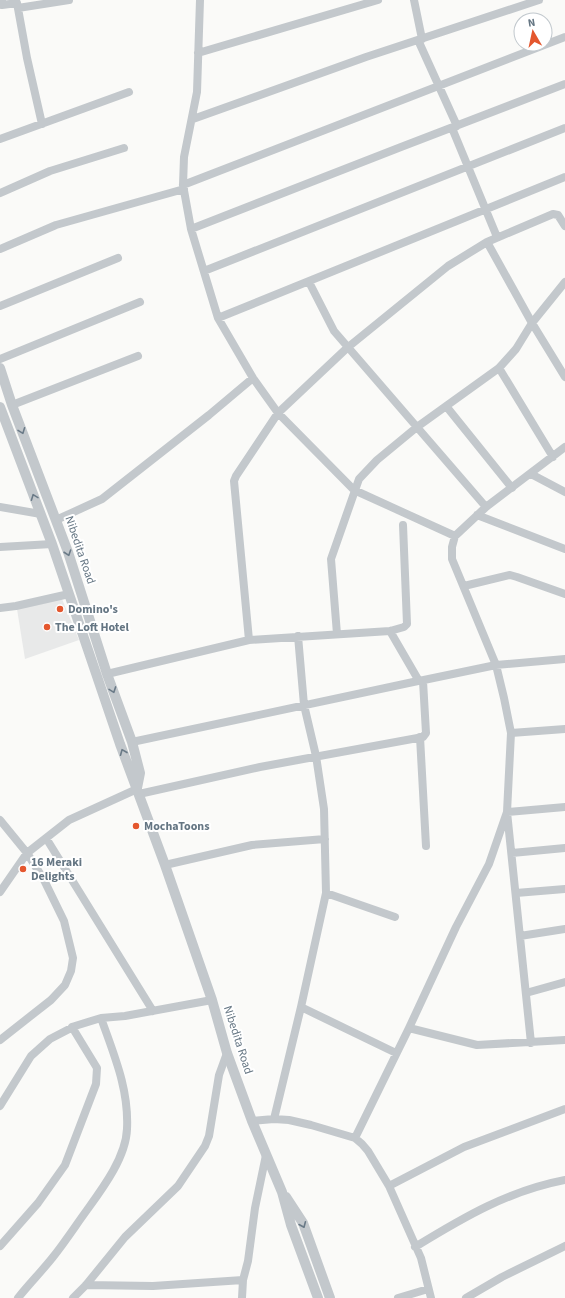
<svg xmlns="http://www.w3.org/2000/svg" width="565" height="1298" font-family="'Source Sans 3',sans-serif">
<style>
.built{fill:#e8e9e9}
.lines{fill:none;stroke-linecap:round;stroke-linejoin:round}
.minor{stroke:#c3c8cc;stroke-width:8}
.tertiary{stroke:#c3c8cc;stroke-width:10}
.oneway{stroke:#6a7a87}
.poi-dot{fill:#e4572e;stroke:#fff;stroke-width:1.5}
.labels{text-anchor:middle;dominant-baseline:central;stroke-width:4;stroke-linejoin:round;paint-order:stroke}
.street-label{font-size:12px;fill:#657683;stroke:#fff}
.poi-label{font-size:12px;font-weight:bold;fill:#657683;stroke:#fff;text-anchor:start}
</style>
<rect width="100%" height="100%" fill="#fafaf8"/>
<!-- built -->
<path class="built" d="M 62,599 L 79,640 L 25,659 L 17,609 Z"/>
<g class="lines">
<!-- minor -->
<path class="minor" d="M 2,0 L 2,5 L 17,3 L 27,58 L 42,124
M 200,0 L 197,92 L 184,157 L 183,185 L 191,229 L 218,318 L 253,378 L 278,413 L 354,490 L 455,536
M 414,0 L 422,39
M 18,8 L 69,0
M 418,40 L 457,126
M 198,53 L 378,0
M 193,119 L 366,57 L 539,0
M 452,128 L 497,237
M 0,139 L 129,92
M 183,185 L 565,37
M 0,193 L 50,171 L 124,148
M 191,229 L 401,147 L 565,84
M 487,242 L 532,323 L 565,377
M 0,249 L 56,225 L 184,189
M 204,271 L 565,128
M 309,282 L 334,331 L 486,507
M 0,306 L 118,258
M 218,318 L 565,177
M 0,359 L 140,302
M 499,368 L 553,457
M 12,405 L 138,356
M 446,406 L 512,488
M 531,474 L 565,492
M 0,507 L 41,514
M 477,515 L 565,549
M 56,520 L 102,499 L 209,415 L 253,378
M 0,547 L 52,544
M 464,586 L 510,575 L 517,577 L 565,594
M 0,608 L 16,606 L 69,594
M 390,631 L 419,681 L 496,665 L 565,659
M 337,634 L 331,559 L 359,479 L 377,460 L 417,427 L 499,368 L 516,349 L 532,323 L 565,282
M 249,640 L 234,481 L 236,476 L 278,413 L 347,348 L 448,266 L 487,242 L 553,214 L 558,215 L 565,226
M 107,674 L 249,640 L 390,631 L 404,627 L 407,624 L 403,525
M 511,733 L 565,729
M 420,737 L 426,846
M 132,742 L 418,681
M 139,794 L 260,767 L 423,737 L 426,733 L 423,681
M 0,820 L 27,853 L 44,880 L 64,921 L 73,958 L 71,971 L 65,985 L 51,1000 L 0,1040
M 46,838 L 153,1011
M 512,853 L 565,848
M 165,865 L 252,845 L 325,839
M 0,892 L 27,853 L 69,820 L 137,789
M 326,893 L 395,917
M 516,893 L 565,889
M 520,936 L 565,929
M 526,993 L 565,982
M 301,1007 L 396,1053
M 409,1028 L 477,1045 L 565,1040
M 531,1043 L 507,812 L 565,807
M 0,1106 L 31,1056 L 50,1039 L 75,1026 L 101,1018 L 125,1016 L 212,1000
M 274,1119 L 301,1007 L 326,893 L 324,809 L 316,756 L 304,705 L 298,636
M 252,1121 L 274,1119 L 289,1120 L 311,1125 L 355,1138 L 362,1144 L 368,1151 L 389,1186 L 421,1258 L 431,1298
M 355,1138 L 409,1028 L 456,927 L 489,864 L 507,812 L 511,733 L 504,698 L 496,665 L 452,559 L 452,547 L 455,536 L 486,507 L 565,447
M 389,1186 L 464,1147 L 565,1109
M 0,1246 L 38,1203 L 65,1165 L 96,1084 L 97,1068 L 72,1027
M 415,1247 C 464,1217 508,1191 565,1180
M 86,1285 L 153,1286 L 243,1280
M 18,1298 C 29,1284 42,1271 53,1257 C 65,1242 76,1225 87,1210 C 103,1188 126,1157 127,1129 C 129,1089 114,1055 101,1018
M 73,1298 L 86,1285 L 125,1237 L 178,1186 L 205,1146 L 209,1136 L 219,1075 L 227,1053
M 242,1298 L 243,1280 L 248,1261 L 255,1208 L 266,1155
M 398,1298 L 428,1289
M 466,1298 L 502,1277 L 565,1246"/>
<!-- tertiary -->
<path class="tertiary" d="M 0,368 L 12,405 L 68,552 L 107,674 L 132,742 L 140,773 L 137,788
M 0,407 L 52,544 L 120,744 L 165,865 L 212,1000 L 227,1053 L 252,1121 L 282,1192 L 291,1225 L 318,1298
M 286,1197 L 303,1223 L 330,1298"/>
</g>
<!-- one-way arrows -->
<defs><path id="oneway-chevron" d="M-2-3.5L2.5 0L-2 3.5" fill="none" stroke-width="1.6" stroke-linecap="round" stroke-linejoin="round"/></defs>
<g class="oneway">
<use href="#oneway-chevron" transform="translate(22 431) rotate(69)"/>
<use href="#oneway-chevron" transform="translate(34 497) rotate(-111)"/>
<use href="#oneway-chevron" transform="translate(68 553) rotate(71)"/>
<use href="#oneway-chevron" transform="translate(113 690) rotate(70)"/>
<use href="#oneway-chevron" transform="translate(123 752) rotate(-112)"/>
<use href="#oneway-chevron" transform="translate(303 1225) rotate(67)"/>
</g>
<!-- markers -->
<g class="poi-dot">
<circle cx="60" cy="609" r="4"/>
<circle cx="47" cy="627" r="4"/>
<circle cx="136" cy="826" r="4"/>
<circle cx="23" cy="869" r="4"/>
</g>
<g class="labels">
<!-- street labels -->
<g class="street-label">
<text transform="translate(80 550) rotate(71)">Nibedita Road</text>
<text transform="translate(238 1040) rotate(72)">Nibedita Road</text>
</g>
<!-- poi labels -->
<g class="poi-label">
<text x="68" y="609">Domino's</text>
<text x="55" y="627">The Loft Hotel</text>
<text x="144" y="826">MochaToons</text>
<text x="31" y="862">16 Meraki<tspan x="31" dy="14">Delights</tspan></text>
</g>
</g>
<!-- north arrow -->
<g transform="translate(533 32) rotate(351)"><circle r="19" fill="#ffffff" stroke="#c1c8cd"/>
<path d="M0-3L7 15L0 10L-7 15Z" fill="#e4572e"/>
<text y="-6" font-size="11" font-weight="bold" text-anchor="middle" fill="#657683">N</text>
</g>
</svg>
